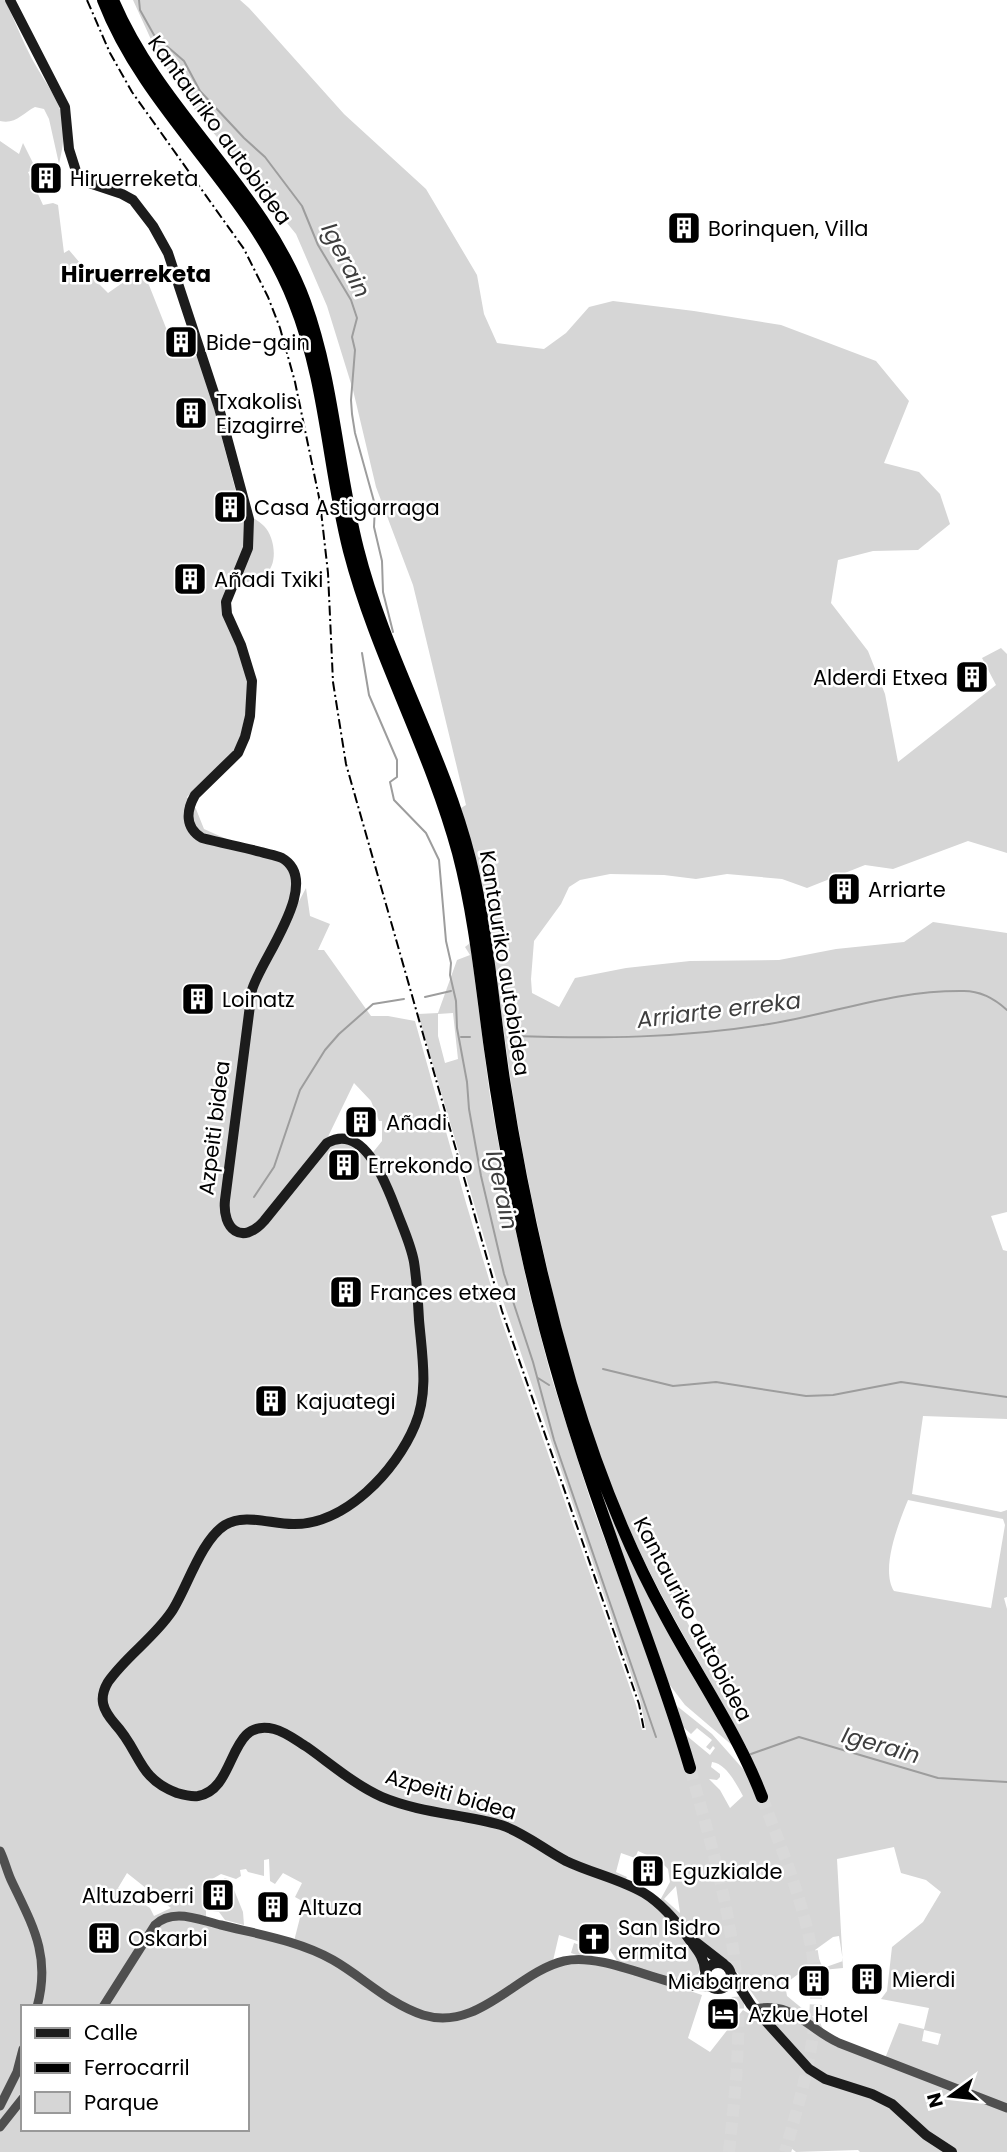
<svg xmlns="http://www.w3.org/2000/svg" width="1007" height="2152" font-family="Poppins,sans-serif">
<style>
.green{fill:#d6d6d6;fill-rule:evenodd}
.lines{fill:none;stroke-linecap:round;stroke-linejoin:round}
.stream{stroke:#9d9d9d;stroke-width:2}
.motorway-tunnel{stroke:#d9d9d9;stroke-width:12;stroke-dasharray:12 6;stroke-linecap:butt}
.tertiary{stroke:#4f4f4f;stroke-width:9}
.secondary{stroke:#1c1c1c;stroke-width:10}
.motorway{stroke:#000;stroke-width:12}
.rail{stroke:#000;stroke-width:2;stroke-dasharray:10 3.5 2 3.5;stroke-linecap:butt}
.labels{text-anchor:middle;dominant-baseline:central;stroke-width:5;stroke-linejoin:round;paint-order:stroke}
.street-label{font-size:21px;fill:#000;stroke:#fff}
.poi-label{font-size:21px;fill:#000;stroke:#fff;text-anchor:start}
.water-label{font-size:23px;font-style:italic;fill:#3e3e3e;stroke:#fff}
.neighbourhood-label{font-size:23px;font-weight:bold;fill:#000;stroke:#fff}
</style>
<rect width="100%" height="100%" fill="#fff"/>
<!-- green -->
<path class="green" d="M 0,0 L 5,0 C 14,19 22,40 32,59 C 56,102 72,110 59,164 L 49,119 L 44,109 L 35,107 C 23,113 15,125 0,121 Z
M 133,0 L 240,0 L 249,8 L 344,114 L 426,189 L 477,275 L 484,314 L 497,343 L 544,349 L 566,333 L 589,307 L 613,301 L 694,311 L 781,325 L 876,361 L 909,401 L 884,463 L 919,472 L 940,494 L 950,524 L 918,550 L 873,551 L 838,560 L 831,603 L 868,651 L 885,694 L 898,762 L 996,685 L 982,658 L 1001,648 L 1007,654 L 1007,853 L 968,841 L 893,869 L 865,865 L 807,888 L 782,879 L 727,874 L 696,879 L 664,875 L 610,874 L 580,880 L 569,887 L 561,904 L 534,941 L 531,979 L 532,993 L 559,1007 L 575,978 L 626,968 L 690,961 L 779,960 L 836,949 L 904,942 L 933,922 L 1007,933 L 1007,1212 L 991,1216 L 1003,1250 L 1007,1251 L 1007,1419 L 923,1416 L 912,1494 L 1001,1512 L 1007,1510 L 1007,1597 L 1004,1598 L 1007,1609 L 1007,2152 L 860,2152 L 858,2150 L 796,2152 L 791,2148 L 789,2152 L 0,2152 L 0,141 L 19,154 L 23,143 L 36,169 L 28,172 L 43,205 L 53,203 L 58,205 L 64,253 L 69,250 L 91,276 L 108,293 L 138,272 L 143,270 L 172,343 L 201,359 L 241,511 C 249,516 258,520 264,526 C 275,537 279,566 264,575 C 251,583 237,583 225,594 L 246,667 L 249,699 L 240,738 L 234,750 L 187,797 L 196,809 L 204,829 L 262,855 L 278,860 L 290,869 L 296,907 L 306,888 L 310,916 L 330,924 L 318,950 L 324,950 L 371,1016 L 388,1016 L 415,1021 L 466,1203 L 501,1319 L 636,1705 L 642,1730 L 646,1730 L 640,1700 L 501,1295 L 418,1014 L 438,1013 L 457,960 L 470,955 L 465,947 L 470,943 L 490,1096 L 507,1191 L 529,1292 L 551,1376 L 592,1505 L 652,1668 L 687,1736 L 710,1755 L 715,1748 L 713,1746 L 710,1750 L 706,1747 L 712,1740 L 697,1728 L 691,1734 L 683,1727 L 677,1706 L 712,1734 L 744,1770 L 747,1748 C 705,1670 657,1596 623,1514 C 581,1417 556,1312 534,1209 C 523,1156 513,1101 506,1047 C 494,964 486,888 461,808 L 466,805 L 413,585 L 376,487 L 353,390 L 327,306 L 296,234 L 190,104 L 159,57 ZM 453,1013 L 458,1059 L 445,1063 L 438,1036 L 438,1014 ZM 354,1083 L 371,1101 L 379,1121 L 382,1121 L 382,1141 L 370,1156 L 362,1146 L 331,1140 L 324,1145 ZM 908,1500 L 1003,1519 L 1005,1525 L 991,1608 L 894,1591 C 880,1569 899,1522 908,1500 ZM 670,1590 C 698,1610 721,1661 729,1695 L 714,1672 ZM 712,1762 C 727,1764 736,1784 743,1796 L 730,1808 L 720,1790 L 709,1779 L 717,1780 L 720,1777 L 720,1774 L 711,1767 ZM 894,1847 L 901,1873 L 926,1880 L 941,1892 L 923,1922 L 892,1947 L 887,1991 L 881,1999 L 929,2008 L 924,2029 L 899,2023 L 884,2061 L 824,2031 L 820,2023 L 787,1996 L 785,1984 L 801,1972 L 843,1968 L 837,1859 ZM 638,1851 L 660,1861 L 668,1869 L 670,1882 L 658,1904 L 624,1883 L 627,1877 L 616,1872 L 621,1853 L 635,1858 ZM 269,1859 L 270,1881 L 275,1884 L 283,1873 L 302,1883 L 295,1897 L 304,1902 L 293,1945 L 206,1922 L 206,1910 L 219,1912 L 225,1920 L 244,1925 L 243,1912 L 230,1880 L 225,1878 L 222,1880 L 226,1898 L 211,1902 L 207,1882 L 221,1874 L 236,1879 L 241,1876 L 240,1870 L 246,1869 L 248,1872 L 264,1876 L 264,1860 ZM 127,1873 L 171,1908 L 154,1916 L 150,1908 L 118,1888 ZM 676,1886 L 680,1913 L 664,1899 ZM 590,1926 L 605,1931 L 603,1939 L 617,1961 L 616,1967 L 564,1961 L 552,1965 L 559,1935 L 583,1943 ZM 683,1926 L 716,1954 L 730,1962 L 760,2004 L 753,2016 L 743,2010 L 710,2052 L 688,2038 L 702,1995 L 681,1988 C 686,1982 694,1981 698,1974 C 707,1961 689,1938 683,1926 ZM 839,1936 L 843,1961 L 823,1968 L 815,1950 L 833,1937 ZM 23,2007 L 247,2007 L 247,2129 L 23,2129 ZM 924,2030 L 941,2034 L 938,2045 L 922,2041 Z
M 599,1490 L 601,1490 L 733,1746 L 685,1705 L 669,1684 Z
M 574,1943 L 594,1950 L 591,1960 L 571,1953 Z"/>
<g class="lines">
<!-- stream -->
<path class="stream" d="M 139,0 L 140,10 L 154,35 L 184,61 L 200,91 L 244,138 L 265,157 L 302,206 L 318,245 L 351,300 L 357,318 L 352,337 L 355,350 L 351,400 L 352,414 L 355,433 L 375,505 L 374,527 L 382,561 L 383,592 L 393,632
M 362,653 L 369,695 L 397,760 L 397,777 L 390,782 L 394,800 L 426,833 L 439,860 L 446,941 L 451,963 L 450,975 L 456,1001 L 457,1028 L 467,1082 L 469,1109 L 481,1176 L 504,1274 L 533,1362 L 554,1440 L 656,1737
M 425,997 L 451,991
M 513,1036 C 599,1039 684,1038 769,1024 C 837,1013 893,990 964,991 C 981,991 995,999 1007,1010
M 461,1037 L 470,1037
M 254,1197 L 274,1167 L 300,1090 L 325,1050 L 339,1034 L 373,1004 L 404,999
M 603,1369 L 673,1386 L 716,1382 L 806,1396 L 833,1395 L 901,1382 L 1007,1397
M 538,1378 L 549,1385
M 751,1754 L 799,1737 L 938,1778 L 1007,1782"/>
<!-- motorway-tunnel -->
<path class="motorway-tunnel" d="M 690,1768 C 709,1836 730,1906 736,1976 C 742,2034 735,2094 729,2152
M 762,1797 C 785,1858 813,1923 816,1988 C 817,2043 800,2100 785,2152"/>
<!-- tertiary -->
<path class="tertiary" d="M 0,1851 C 5,1861 7,1872 12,1882 C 33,1926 51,1956 37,2007
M 103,2007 L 155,1925 C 162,1918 170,1916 179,1916 C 193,1916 208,1922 221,1925 C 257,1934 300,1941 333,1960 C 363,1977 389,2004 423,2015 C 479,2032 517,1972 564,1961 C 598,1953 648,1978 683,1985 C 693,1988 703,1985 714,1988
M 754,2009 C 794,2001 806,2028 839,2043 L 1007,2108
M 0,2106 L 17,2072 L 23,2049
M 0,2127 L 23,2098"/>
<!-- secondary -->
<path class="secondary" d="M 10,0 L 65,107 L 69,149 L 76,171 L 89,183 L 122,194 L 133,200 L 153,226 L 168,253 L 219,408 L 249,519 L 248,548 L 226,602 L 227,614 L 241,645 L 252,681 L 250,716 L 245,737 L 238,753 L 195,795 C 186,811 185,828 202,838 C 222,843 241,847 261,852 C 267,854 276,855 282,858 C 324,882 260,960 252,990 L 225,1200 C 222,1229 242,1246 264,1221 L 327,1143 C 365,1121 387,1187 397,1212 C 403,1228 411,1245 414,1262 C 417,1281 418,1301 419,1320 C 422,1355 429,1392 415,1425 C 396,1471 345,1525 293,1524 C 271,1524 244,1513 225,1525 C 201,1540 187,1588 172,1611 C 154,1638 126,1656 108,1682 C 98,1699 103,1710 115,1724 C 141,1752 137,1778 177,1793 C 184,1795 191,1797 198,1796 C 238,1789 227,1717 274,1729 C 286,1732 297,1741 307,1747 C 331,1764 355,1785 382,1797 C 420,1813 462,1814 501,1825 C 525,1833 543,1849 566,1861 C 591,1873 620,1879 644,1893 C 662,1904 677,1922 689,1939 C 697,1950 704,1957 705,1971
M 697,1943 L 724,1964
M705 1976a13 13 0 1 1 26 0a13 13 0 1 1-26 0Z
M 731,1974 L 751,2005 L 809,2069 L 825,2079 L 872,2094 L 892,2104 L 926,2135 L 952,2152"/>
<!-- motorway -->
<path class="motorway" d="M 103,0 C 147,114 250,189 294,302 C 326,382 328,469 349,551 C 376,655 430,749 458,853 C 475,918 481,984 490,1049 C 500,1121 513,1192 529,1263 C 550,1356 578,1446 610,1535 C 637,1613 667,1689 690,1768
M 113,0 C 160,112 263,188 305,302 C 334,382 337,467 358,549 C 385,656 443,752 470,859 C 488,932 493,1006 504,1080 C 520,1183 542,1284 571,1384 C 595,1465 625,1543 666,1617 C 698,1677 738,1734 762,1797"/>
<!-- rail -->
<path class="rail" d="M 87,0 L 110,53 L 132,92 L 244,249 L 268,297 L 280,328 L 295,382 L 320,502 L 328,573 L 333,682 L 346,764 L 502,1311 L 639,1704 L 644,1730"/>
</g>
<!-- icons -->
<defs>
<symbol id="building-square" viewBox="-11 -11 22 22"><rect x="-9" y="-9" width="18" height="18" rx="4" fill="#000" stroke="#fff"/><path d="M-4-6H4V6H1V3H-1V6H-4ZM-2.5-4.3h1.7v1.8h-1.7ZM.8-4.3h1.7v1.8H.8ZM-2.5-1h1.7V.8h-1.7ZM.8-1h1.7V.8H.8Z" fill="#fff"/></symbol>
<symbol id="church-square" viewBox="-11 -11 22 22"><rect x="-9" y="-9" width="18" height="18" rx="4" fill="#000" stroke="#fff"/><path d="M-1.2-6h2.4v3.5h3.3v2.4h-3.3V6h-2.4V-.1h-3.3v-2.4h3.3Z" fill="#fff"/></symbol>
<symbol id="hotel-square" viewBox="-11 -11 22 22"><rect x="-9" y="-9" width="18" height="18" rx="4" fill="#000" stroke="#fff"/><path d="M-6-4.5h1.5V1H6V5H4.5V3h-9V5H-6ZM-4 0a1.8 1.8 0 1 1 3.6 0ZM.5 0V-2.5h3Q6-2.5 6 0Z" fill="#fff"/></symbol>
</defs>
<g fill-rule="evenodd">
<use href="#building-square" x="27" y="159" width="38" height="38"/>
<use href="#building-square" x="665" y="209" width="38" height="38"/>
<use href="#building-square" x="162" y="323" width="38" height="38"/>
<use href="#building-square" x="172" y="394" width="38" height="38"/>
<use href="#building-square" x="211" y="488" width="38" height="38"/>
<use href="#building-square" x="171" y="560" width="38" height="38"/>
<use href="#building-square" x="953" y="658" width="38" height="38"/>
<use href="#building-square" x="825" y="870" width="38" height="38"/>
<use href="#building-square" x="179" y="980" width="38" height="38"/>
<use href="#building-square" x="342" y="1103" width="38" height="38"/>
<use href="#building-square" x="325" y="1146" width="38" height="38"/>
<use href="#building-square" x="327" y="1273" width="38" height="38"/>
<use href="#building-square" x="252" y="1382" width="38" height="38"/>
<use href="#building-square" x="629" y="1852" width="38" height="38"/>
<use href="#building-square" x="199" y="1876" width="38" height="38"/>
<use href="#building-square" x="254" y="1888" width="38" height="38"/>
<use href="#building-square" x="85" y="1919" width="38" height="38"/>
<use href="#church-square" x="575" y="1920" width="38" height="38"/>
<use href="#building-square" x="848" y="1960" width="38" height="38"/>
<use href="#building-square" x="795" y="1962" width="38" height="38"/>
<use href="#hotel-square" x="704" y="1995" width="38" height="38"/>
</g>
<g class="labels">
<!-- street labels -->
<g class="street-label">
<text transform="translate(220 130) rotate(54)">Kantauriko autobidea</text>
<text transform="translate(505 963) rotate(81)">Kantauriko autobidea</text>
<text transform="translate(214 1128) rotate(-83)">Azpeiti bidea</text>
<text transform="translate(693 1619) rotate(62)">Kantauriko autobidea</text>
<text transform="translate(451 1794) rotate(16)">Azpeiti bidea</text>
</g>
<!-- poi labels -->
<g class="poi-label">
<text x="70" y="178">Hiruerreketa</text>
<text x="708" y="228">Borinquen, Villa</text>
<text x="206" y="342">Bide-gain</text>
<text x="216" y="401">Txakolis<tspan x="216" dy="24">Eizagirre</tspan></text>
<text x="254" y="507">Casa Astigarraga</text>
<text x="214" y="579">Añadi Txiki</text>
<text x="948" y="677" text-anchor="end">Alderdi Etxea</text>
<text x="868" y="889">Arriarte</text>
<text x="222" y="999">Loinatz</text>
<text x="386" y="1122">Añadi</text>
<text x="368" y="1165">Errekondo</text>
<text x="370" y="1292">Frances etxea</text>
<text x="296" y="1401">Kajuategi</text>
<text x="672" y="1871">Eguzkialde</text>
<text x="194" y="1895" text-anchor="end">Altuzaberri</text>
<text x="298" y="1907">Altuza</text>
<text x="618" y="1927">San Isidro<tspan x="618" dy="24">ermita</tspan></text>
<text x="128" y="1938">Oskarbi</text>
<text x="892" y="1979">Mierdi</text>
<text x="790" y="1981" text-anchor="end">Miabarrena</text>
<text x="748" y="2014">Azkue Hotel</text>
</g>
<!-- water labels -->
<g class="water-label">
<text transform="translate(346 260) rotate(63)">Igerain</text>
<text transform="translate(719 1010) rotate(-7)">Arriarte erreka</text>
<text transform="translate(502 1190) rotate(78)">Igerain</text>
<text transform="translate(881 1745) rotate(16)">Igerain</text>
</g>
<!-- neighbourhood labels -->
<g class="neighbourhood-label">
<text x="136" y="274">Hiruerreketa</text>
</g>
</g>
<!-- legend -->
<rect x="21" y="2005" width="228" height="126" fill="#ffffff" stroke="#999999" stroke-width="2"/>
<rect x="35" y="2028" width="35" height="10" fill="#1c1c1c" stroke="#999999" stroke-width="2"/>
<text x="84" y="2040" font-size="21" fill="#000000">Calle</text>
<rect x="35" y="2063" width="35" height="10" fill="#000000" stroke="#999999" stroke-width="2"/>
<text x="84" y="2075" font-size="21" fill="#000000">Ferrocarril</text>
<rect x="35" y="2092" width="35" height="21" fill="#d6d6d6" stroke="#999999" stroke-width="2"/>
<text x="84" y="2110" font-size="21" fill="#000000">Parque</text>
<!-- north arrow -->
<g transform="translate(951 2096) rotate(255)" stroke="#ffffff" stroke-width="5" paint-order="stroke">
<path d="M0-5L12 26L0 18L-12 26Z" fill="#000000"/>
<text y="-10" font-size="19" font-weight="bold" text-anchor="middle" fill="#000000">N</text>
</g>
</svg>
